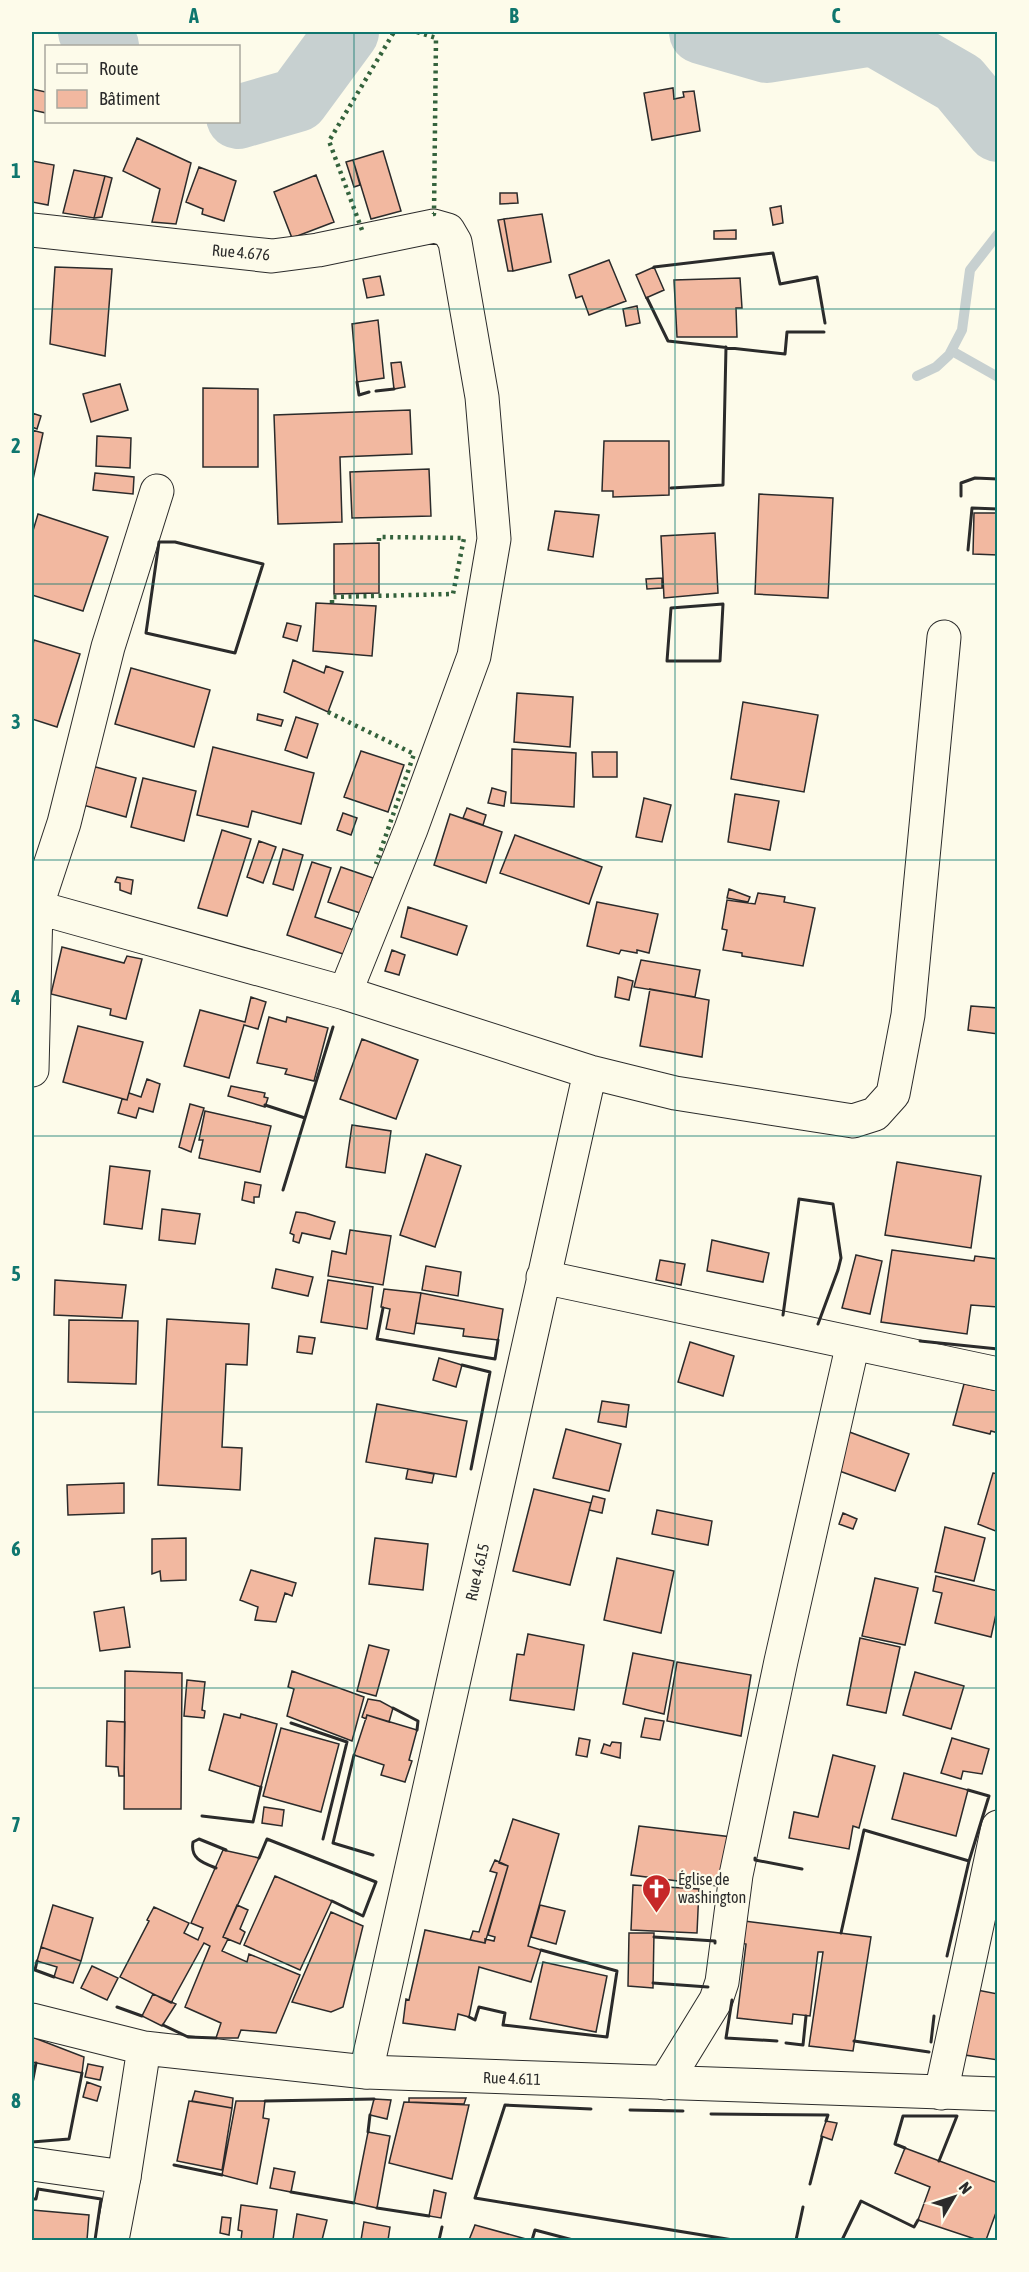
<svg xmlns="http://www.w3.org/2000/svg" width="1029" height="2272" font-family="'Asap Condensed',sans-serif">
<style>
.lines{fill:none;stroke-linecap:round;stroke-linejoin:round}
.stream{stroke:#c7d0d0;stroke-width:10}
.river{stroke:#c7d0d0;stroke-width:64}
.building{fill:#f2b8a0;stroke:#2b2b2b;stroke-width:1.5}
.street-casing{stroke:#2b2b2b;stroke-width:35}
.secondary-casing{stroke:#2b2b2b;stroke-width:35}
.street{stroke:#fdfbea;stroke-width:33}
.secondary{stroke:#fdfbea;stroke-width:33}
.hedge{stroke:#34623c;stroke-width:4.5;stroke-dasharray:3 4.5;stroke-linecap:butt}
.wall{stroke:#2b2b2b;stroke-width:3}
.grid{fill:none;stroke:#0f766e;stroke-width:1.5;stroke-opacity:0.55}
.labels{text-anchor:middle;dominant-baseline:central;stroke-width:4.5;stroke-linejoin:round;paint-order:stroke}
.street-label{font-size:16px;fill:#2b2b2b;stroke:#fdfbea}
.poi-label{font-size:16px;fill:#2b2b2b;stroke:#fdfbea;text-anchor:start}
.neatline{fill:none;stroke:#0f766e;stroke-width:2}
.grid-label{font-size:20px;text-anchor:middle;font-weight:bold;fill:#0f766e}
</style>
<rect width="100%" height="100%" fill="#fdfbea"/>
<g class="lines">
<!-- stream -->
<path class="stream" d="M 949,355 L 952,351 L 998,377
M 917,376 L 936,367 L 949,355 L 962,330 L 970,270 L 998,234"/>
<!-- river -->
<path class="river" d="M 90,32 L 107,46
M 701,32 L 767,51 L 874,34 L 959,83 L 998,130
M 238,117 L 297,100 L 347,32"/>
</g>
<!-- building -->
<path class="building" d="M 673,88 L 674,99 L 684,97 L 683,92 L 694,91 L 700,131 L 652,140 L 644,93 Z
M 32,89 L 46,92 L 46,113 L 32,110 Z
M 137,138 L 191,163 L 176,224 L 152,222 L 160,189 L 123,171 Z
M 383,151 L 401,211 L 371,219 L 353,160 Z
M 353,160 L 360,185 L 354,187 L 346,162 Z
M 32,161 L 54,165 L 48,205 L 32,202 Z
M 199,167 L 236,181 L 224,221 L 202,214 L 203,209 L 186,202 Z
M 74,170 L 105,176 L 94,218 L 63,213 Z
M 316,175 L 334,222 L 292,238 L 274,192 Z
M 105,176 L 112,178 L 102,217 L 94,218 Z
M 500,193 L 517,193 L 518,203 L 500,204 Z
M 781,206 L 783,223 L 773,225 L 770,208 Z
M 542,214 L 551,262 L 513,271 L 504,219 Z
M 504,219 L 513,271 L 508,271 L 498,220 Z
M 736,230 L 736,239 L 714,239 L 714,231 Z
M 609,260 L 626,301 L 589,315 L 582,296 L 576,298 L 569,275 Z
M 55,267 L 112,269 L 105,356 L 50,344 Z
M 654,267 L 664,290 L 646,298 L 636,275 Z
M 380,276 L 384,295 L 367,298 L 363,279 Z
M 740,278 L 742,308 L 736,308 L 737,337 L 677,337 L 674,280 Z
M 637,306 L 640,323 L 626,326 L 623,309 Z
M 378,320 L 384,378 L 357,382 L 352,324 Z
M 401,362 L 405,387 L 394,389 L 391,363 Z
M 120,384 L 128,410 L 91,422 L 83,394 Z
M 203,388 L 258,389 L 258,467 L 203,467 Z
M 410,410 L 412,454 L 340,457 L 342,522 L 278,524 L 274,415 Z
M 32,413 L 41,416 L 37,429 L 32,427 Z
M 32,430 L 43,433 L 32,484 Z
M 97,436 L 131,438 L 130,468 L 96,466 Z
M 604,441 L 669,441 L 669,495 L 613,497 L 613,491 L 602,491 Z
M 429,469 L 431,516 L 352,518 L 350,472 Z
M 95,473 L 134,477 L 133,494 L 93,490 Z
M 759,494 L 833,498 L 828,598 L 755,594 Z
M 555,511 L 599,515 L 593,557 L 548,550 Z
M 974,513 L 998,513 L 998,555 L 973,554 Z
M 38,514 L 108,537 L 83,611 L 32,595 L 32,534 Z
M 715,533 L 718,593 L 664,598 L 661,536 Z
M 379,543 L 379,593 L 334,594 L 334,544 Z
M 662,578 L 662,588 L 647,589 L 646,579 Z
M 316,603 L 376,606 L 372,656 L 313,651 Z
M 287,623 L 301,626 L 297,641 L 283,637 Z
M 34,640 L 80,654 L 57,727 L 32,719 L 32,649 Z
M 293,660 L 324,673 L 326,666 L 343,672 L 328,712 L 284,692 Z
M 131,668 L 210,690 L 194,747 L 115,724 Z
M 517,693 L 573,697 L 570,747 L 514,742 Z
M 743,702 L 818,715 L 804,792 L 731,779 Z
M 258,714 L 283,720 L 281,726 L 257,720 Z
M 296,717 L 318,724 L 307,758 L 285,750 Z
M 213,747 L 314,773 L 301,824 L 252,811 L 248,827 L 197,815 Z
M 512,749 L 576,753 L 574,807 L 511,803 Z
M 361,751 L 404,765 L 388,812 L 344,797 Z
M 592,752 L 617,752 L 617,777 L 593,777 Z
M 92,766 L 136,778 L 126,817 L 83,805 Z
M 143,778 L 196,791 L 184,841 L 131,827 Z
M 492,788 L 506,792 L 504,806 L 488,803 Z
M 735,794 L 779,801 L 770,850 L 728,842 Z
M 644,798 L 671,805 L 662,842 L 636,837 Z
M 467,808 L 486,815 L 483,825 L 463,818 Z
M 343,813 L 357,818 L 351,835 L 337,830 Z
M 450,814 L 502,832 L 486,883 L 434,865 Z
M 222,830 L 251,839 L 227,916 L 198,908 Z
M 515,835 L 602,867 L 589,904 L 500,873 Z
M 259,841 L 276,847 L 263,883 L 247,877 Z
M 283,849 L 303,855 L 293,890 L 273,884 Z
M 312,862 L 331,868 L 315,917 L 357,931 L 349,956 L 287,935 Z
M 341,867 L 373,878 L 360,913 L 328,902 Z
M 117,877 L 133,880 L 131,894 L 120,890 L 120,883 L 115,882 Z
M 729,889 L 750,897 L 748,902 L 727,898 Z
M 758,893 L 785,897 L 784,902 L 815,908 L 803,966 L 742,956 L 742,953 L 723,950 L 727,930 L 722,929 L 727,900 L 755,904 Z
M 597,902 L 658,914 L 649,953 L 637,950 L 637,953 L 621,950 L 619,954 L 587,946 Z
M 408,907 L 467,926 L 457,955 L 401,937 Z
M 62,947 L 124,963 L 127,956 L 142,959 L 126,1019 L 110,1015 L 111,1009 L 51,994 Z
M 392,950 L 405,955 L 399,975 L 385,971 Z
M 641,960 L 700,970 L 695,997 L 634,987 Z
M 618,977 L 633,981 L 629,1000 L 615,997 Z
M 650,989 L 709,1000 L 702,1057 L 640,1046 Z
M 251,997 L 266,1002 L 258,1029 L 244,1025 L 229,1078 L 184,1066 L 200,1010 L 245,1022 Z
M 971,1006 L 998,1008 L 998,1034 L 968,1030 Z
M 269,1017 L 286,1022 L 287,1017 L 328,1028 L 314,1081 L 285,1074 L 287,1069 L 257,1063 Z
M 78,1026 L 143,1042 L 127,1100 L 63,1082 Z
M 362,1039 L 418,1060 L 396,1119 L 340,1099 Z
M 147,1079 L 160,1084 L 153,1112 L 139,1108 L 136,1118 L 118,1113 L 122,1099 L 127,1100 L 129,1093 L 141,1097 Z
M 231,1086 L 265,1093 L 264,1097 L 268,1098 L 265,1107 L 228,1096 Z
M 190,1104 L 204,1108 L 191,1152 L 179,1147 Z
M 205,1111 L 271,1126 L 260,1172 L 199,1158 L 203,1140 L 199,1140 Z
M 352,1125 L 391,1131 L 385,1173 L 346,1167 Z
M 426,1154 L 461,1166 L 435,1247 L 400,1235 Z
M 897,1162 L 981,1176 L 971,1248 L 885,1235 Z
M 110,1166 L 150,1171 L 142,1229 L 104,1224 Z
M 245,1182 L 261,1185 L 259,1197 L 254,1197 L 254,1203 L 242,1200 Z
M 162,1209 L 200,1214 L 195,1244 L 159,1240 Z
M 296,1212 L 305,1213 L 335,1222 L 330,1239 L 302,1233 L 299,1243 L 293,1241 L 294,1235 L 290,1233 Z
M 350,1230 L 391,1236 L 383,1285 L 328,1276 L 332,1251 L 346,1254 Z
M 712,1240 L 769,1253 L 763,1282 L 707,1271 Z
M 892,1250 L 974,1261 L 975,1256 L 998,1259 L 998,1307 L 971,1305 L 967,1334 L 881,1322 Z
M 856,1255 L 882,1261 L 870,1314 L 842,1308 Z
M 660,1260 L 685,1264 L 681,1285 L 656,1280 Z
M 426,1266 L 461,1272 L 458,1296 L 422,1290 Z
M 276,1269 L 313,1277 L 308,1296 L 272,1288 Z
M 55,1280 L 126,1285 L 122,1318 L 54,1315 Z
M 328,1280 L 373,1287 L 367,1329 L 321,1322 Z
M 384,1289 L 421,1293 L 414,1334 L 386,1329 L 390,1309 L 381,1307 Z
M 421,1293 L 503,1309 L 498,1340 L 463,1336 L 464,1329 L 416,1323 Z
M 167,1319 L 249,1324 L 247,1365 L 226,1364 L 222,1447 L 242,1448 L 240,1490 L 158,1485 Z
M 69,1320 L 138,1321 L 136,1384 L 68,1382 Z
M 299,1336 L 315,1338 L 312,1354 L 297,1352 Z
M 690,1342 L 734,1356 L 723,1396 L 678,1382 Z
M 439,1358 L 462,1365 L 456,1387 L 433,1380 Z
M 964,1384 L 998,1391 L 998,1433 L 991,1431 L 990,1434 L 953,1425 Z
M 602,1401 L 629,1405 L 626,1427 L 598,1422 Z
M 377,1404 L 467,1421 L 456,1477 L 366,1462 Z
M 566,1429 L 621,1444 L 609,1491 L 553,1478 Z
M 844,1430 L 909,1454 L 895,1491 L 831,1468 Z
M 408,1469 L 434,1474 L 432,1483 L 406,1479 Z
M 993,1473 L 998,1474 L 998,1532 L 978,1524 Z
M 124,1483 L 124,1513 L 68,1515 L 67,1485 Z
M 534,1489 L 591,1503 L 570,1585 L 513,1571 Z
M 593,1496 L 605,1499 L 602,1513 L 589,1510 Z
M 657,1510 L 712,1521 L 708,1545 L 652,1534 Z
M 843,1513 L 857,1519 L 853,1529 L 839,1524 Z
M 945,1527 L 985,1538 L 974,1581 L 935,1572 Z
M 186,1538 L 186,1580 L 161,1581 L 160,1571 L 152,1574 L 152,1539 Z
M 375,1538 L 428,1544 L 423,1590 L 369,1584 Z
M 617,1558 L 674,1571 L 661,1633 L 604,1620 Z
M 251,1570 L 296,1583 L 292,1596 L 285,1593 L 276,1622 L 255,1620 L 258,1607 L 240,1600 Z
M 936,1576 L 998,1591 L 998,1605 L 991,1637 L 935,1623 L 942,1593 L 933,1591 Z
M 875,1578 L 918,1588 L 905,1645 L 862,1636 Z
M 124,1607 L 130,1647 L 100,1651 L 94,1612 Z
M 528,1634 L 584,1645 L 574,1710 L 510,1700 L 517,1654 L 524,1655 Z
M 860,1638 L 900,1647 L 886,1713 L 847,1705 Z
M 369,1645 L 389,1650 L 376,1696 L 357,1691 Z
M 633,1653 L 674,1661 L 664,1714 L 623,1704 Z
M 677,1662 L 751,1675 L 741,1736 L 667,1721 Z
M 125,1671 L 182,1673 L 181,1809 L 124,1809 Z
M 292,1671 L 364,1697 L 352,1741 L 287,1716 L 294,1689 L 288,1687 Z
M 915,1672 L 964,1686 L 951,1729 L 903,1715 Z
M 187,1680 L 205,1682 L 202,1710 L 205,1711 L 204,1718 L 184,1716 Z
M 368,1699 L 380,1701 L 393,1708 L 389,1722 L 367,1715 L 366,1719 L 362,1717 Z
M 224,1714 L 240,1718 L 241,1714 L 277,1724 L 261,1787 L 209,1770 Z
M 367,1715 L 417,1730 L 409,1760 L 412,1761 L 405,1782 L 381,1775 L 384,1765 L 354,1755 Z
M 645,1718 L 664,1721 L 660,1740 L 641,1737 Z
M 107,1721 L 125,1722 L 124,1776 L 119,1776 L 118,1767 L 106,1766 Z
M 281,1728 L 339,1744 L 321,1812 L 263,1796 Z
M 579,1738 L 590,1740 L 587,1757 L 576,1755 Z
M 952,1738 L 989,1749 L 982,1774 L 963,1771 L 961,1779 L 941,1773 Z
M 612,1742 L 621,1743 L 620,1758 L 601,1753 L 604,1744 L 610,1746 Z
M 833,1755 L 875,1766 L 859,1828 L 853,1826 L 849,1849 L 789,1838 L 794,1812 L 818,1817 Z
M 904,1773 L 968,1790 L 956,1836 L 892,1819 Z
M 264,1807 L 284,1810 L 282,1826 L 262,1823 Z
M 513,1819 L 559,1834 L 528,1946 L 541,1950 L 531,1982 L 479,1967 L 469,2017 L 458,2014 L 455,2030 L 403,2023 L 406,1999 L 409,2000 L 425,1930 L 485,1943 L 485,1939 L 494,1941 L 495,1937 L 488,1935 L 508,1866 L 499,1863 Z
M 639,1826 L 732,1837 L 725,1887 L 631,1875 Z
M 223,1850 L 259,1858 L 223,1937 L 228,1939 L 222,1951 L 247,1962 L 249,1954 L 300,1975 L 276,2033 L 241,2030 L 238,2038 L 216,2038 L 221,2023 L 185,2007 L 210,1946 L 204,1943 L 171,2003 L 120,1977 L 149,1921 L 147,1920 L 154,1907 L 189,1923 L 184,1933 L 198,1940 L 203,1928 L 191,1923 Z
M 495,1860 L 508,1866 L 485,1943 L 470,1940 L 473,1931 L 479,1932 L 497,1873 L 490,1871 Z
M 275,1876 L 332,1901 L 300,1970 L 244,1945 Z
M 633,1885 L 699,1889 L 697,1933 L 631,1930 Z
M 53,1905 L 93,1918 L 81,1961 L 41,1947 Z
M 237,1905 L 248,1910 L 240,1929 L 245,1932 L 240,1944 L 223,1937 Z
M 540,1905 L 565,1911 L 556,1944 L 531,1937 Z
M 331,1912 L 363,1926 L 343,2007 L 331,2012 L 292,2002 Z
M 744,1921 L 871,1937 L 853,2051 L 809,2046 L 823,1952 L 818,1952 L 810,2016 L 793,2014 L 792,2024 L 737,2018 L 746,1944 L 740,1943 Z
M 629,1933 L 654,1933 L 653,1988 L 628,1986 Z
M 41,1947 L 81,1961 L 73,1983 L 54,1977 L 57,1967 L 37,1961 Z
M 543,1962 L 607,1976 L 596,2032 L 530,2019 Z
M 92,1966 L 118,1978 L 107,2000 L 81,1988 Z
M 977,1990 L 998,1994 L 998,2060 L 965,2055 Z
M 153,1994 L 176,2004 L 162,2026 L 142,2016 Z
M 32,2037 L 84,2057 L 82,2073 L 32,2062 Z
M 88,2064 L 103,2067 L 100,2080 L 85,2077 Z
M 87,2082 L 101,2087 L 97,2101 L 83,2097 Z
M 195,2091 L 233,2098 L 232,2108 L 192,2101 Z
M 409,2098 L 466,2098 L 464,2104 L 409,2102 Z
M 374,2099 L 391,2100 L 387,2119 L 370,2115 Z
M 189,2101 L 232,2108 L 222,2170 L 177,2161 Z
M 236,2101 L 265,2101 L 263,2118 L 269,2119 L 257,2184 L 222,2175 Z
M 404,2102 L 469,2105 L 452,2179 L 389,2163 Z
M 826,2121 L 837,2123 L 832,2140 L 821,2136 Z
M 368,2132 L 390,2136 L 377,2208 L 354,2203 Z
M 905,2148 L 998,2183 L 998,2207 L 986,2240 L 978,2240 L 918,2220 L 930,2187 L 895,2173 Z
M 274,2168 L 295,2172 L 291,2192 L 270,2188 Z
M 434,2190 L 446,2193 L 441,2218 L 429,2216 Z
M 241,2205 L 277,2210 L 273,2240 L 241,2240 L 242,2231 L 238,2230 Z
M 32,2210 L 89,2215 L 87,2240 L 32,2240 Z
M 297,2214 L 327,2220 L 322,2240 L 293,2239 Z
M 222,2217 L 231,2218 L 229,2235 L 220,2233 Z
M 364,2222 L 390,2227 L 388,2240 L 361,2240 Z
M 475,2225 L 526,2239 L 469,2240 Z"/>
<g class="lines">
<defs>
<path id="street" d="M 32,230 L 272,256 L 318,250 L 434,226 L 448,230 L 455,242 L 482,397 L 494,539 L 474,656 L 411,829 L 345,993
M 32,906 L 345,993 L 590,1072 L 675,1093 L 853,1121 L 875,1114 L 893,1094 L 908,1015 L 944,637
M 32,1070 L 36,908 L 64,823 L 108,647 L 157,491
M 543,1277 L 998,1374
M 366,2072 L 590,1072
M 665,2083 L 716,2000 L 722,1982 L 736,1875 L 781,1661 L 853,1343
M 941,2093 L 998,1827
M 112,2240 L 124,2177"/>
<path id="secondary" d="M 32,2020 L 144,2048 L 366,2072 L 998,2094
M 32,2164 L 124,2177 L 144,2048"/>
</defs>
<!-- street casing -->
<use href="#street" class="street-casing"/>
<!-- secondary casing -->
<use href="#secondary" class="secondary-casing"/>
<!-- street -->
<use href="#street" class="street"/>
<!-- secondary -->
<use href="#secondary" class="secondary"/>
<!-- hedge -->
<path class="hedge" d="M 417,32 L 436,38 L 434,214 L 433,214
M 362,230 L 329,141 L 394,32
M 332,603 L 332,597 L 453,594 L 464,538 L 379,537 L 379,543
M 328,712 L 414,754 L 376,864"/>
<!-- wall -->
<path class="wall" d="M 654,267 L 773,253 L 780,284 L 817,277 L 825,323
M 647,298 L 668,341 L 785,354 L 787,332 L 824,332
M 357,382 L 359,395 L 369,392
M 376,391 L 394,389
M 671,488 L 723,485 L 726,347
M 961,496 L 961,483 L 975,478 L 998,479
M 159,542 L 175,542 L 263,564 L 235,653 L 146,633 Z
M 968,550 L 972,508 L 998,509
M 723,604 L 720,661 L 667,661 L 671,608 Z
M 265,1105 L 305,1118 L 333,1027
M 283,1190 L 305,1118
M 383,1308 L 377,1339 L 495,1359 L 498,1340
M 783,1315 L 799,1199 L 833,1204 L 841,1258 L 838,1270 L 818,1324
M 920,1341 L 998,1349
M 462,1365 L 490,1372 L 471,1469
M 393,1708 L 418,1721 L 417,1730
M 291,1723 L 347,1742 L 323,1839
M 354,1755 L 333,1843 L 373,1855
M 202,1816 L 253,1822 L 261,1787
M 259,1858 L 267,1839 L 376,1882 L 363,1916 L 332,1901
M 755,1858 L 755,1860 L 802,1869
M 216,1868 C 203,1863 190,1859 193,1842 L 199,1839 L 226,1850
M 841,1933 L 864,1830 L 969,1861 L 989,1796 L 968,1790
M 654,1937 L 715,1941 L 715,1943
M 947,1956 L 969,1861
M 37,1961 L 35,1970 L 54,1977
M 653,1983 L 708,1987
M 732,2000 L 726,2038 L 777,2041
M 117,2007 L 142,2016
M 469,2017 L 475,2020 L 479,2007 L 505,2013 L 503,2025 L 607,2037 L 617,1971 L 541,1950
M 163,2025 L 188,2037 L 216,2038
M 854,2041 L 929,2052
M 931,2042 L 934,2016
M 786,2043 L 803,2045 L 806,2016
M 32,2084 L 36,2063
M 265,2101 L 374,2099
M 591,2109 L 505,2105 L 475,2198 L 733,2240
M 630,2110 L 683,2111
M 711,2114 L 828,2115 L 826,2121
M 368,2132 L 370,2115
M 32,2142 L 69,2139 L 82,2073
M 905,2148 L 895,2144 L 903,2116 L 957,2116 L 939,2161
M 174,2165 L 222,2175
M 810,2184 L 822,2137
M 291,2192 L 354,2203
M 32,2199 L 36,2199 L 38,2189 L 101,2199 L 95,2240
M 377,2208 L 429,2216
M 439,2240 L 442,2227
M 532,2240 L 535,2230 L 573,2240
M 796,2240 L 803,2207
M 842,2240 L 861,2201 L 914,2227 L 918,2220"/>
</g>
<!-- grid -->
<path class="grid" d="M 354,32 L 354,2240M 675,32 L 675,2240M 32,309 L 998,309M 32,584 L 998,584M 32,860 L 998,860M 32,1136 L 998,1136M 32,1412 L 998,1412M 32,1688 L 998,1688M 32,1963 L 998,1963"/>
<!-- icons -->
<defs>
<symbol id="church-pin" viewBox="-11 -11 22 30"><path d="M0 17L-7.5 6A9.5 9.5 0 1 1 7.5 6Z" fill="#c62828" stroke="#fdfbea"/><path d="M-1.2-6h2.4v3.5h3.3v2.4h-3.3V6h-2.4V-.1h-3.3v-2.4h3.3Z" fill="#fff"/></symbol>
</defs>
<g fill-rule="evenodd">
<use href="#church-pin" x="640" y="1872" width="33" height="45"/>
</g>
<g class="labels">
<!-- street labels -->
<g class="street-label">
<text transform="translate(241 252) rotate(5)">Rue 4.676</text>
<text transform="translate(477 1572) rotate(-77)">Rue 4.615</text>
<text transform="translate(512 2078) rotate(2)">Rue 4.611</text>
</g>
<!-- poi labels -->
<g class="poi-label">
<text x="678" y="1879">Église de<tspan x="678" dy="18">washington</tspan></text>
</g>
</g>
<!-- border -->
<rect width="1029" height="2272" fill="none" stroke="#fdfbea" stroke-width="66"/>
<!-- legend -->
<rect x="45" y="45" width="195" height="78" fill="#fdfbea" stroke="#a9a89e" stroke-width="1.5"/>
<rect x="57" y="64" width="30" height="9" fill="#fdfbea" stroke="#a9a89e" stroke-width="1.5"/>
<text x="99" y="75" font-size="18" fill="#2b2b2b">Route</text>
<rect x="57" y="90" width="30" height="18" fill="#f2b8a0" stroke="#a9a89e" stroke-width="1.5"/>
<text x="99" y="105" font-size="18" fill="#2b2b2b">Bâtiment</text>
<!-- north arrow -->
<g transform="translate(954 2197) rotate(51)" stroke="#fdfbea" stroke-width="4.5" paint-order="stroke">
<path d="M0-4.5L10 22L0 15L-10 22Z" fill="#2b2b2b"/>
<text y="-9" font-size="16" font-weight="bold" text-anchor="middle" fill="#2b2b2b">N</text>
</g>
<rect x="33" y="33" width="963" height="2206" class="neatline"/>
<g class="grid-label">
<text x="194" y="23">A</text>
<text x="514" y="23">B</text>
<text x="836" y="23">C</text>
<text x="16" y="178">1</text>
<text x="16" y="453">2</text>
<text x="16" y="729">3</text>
<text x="16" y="1005">4</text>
<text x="16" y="1281">5</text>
<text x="16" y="1556">6</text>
<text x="16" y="1832">7</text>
<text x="16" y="2108">8</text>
</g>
</svg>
